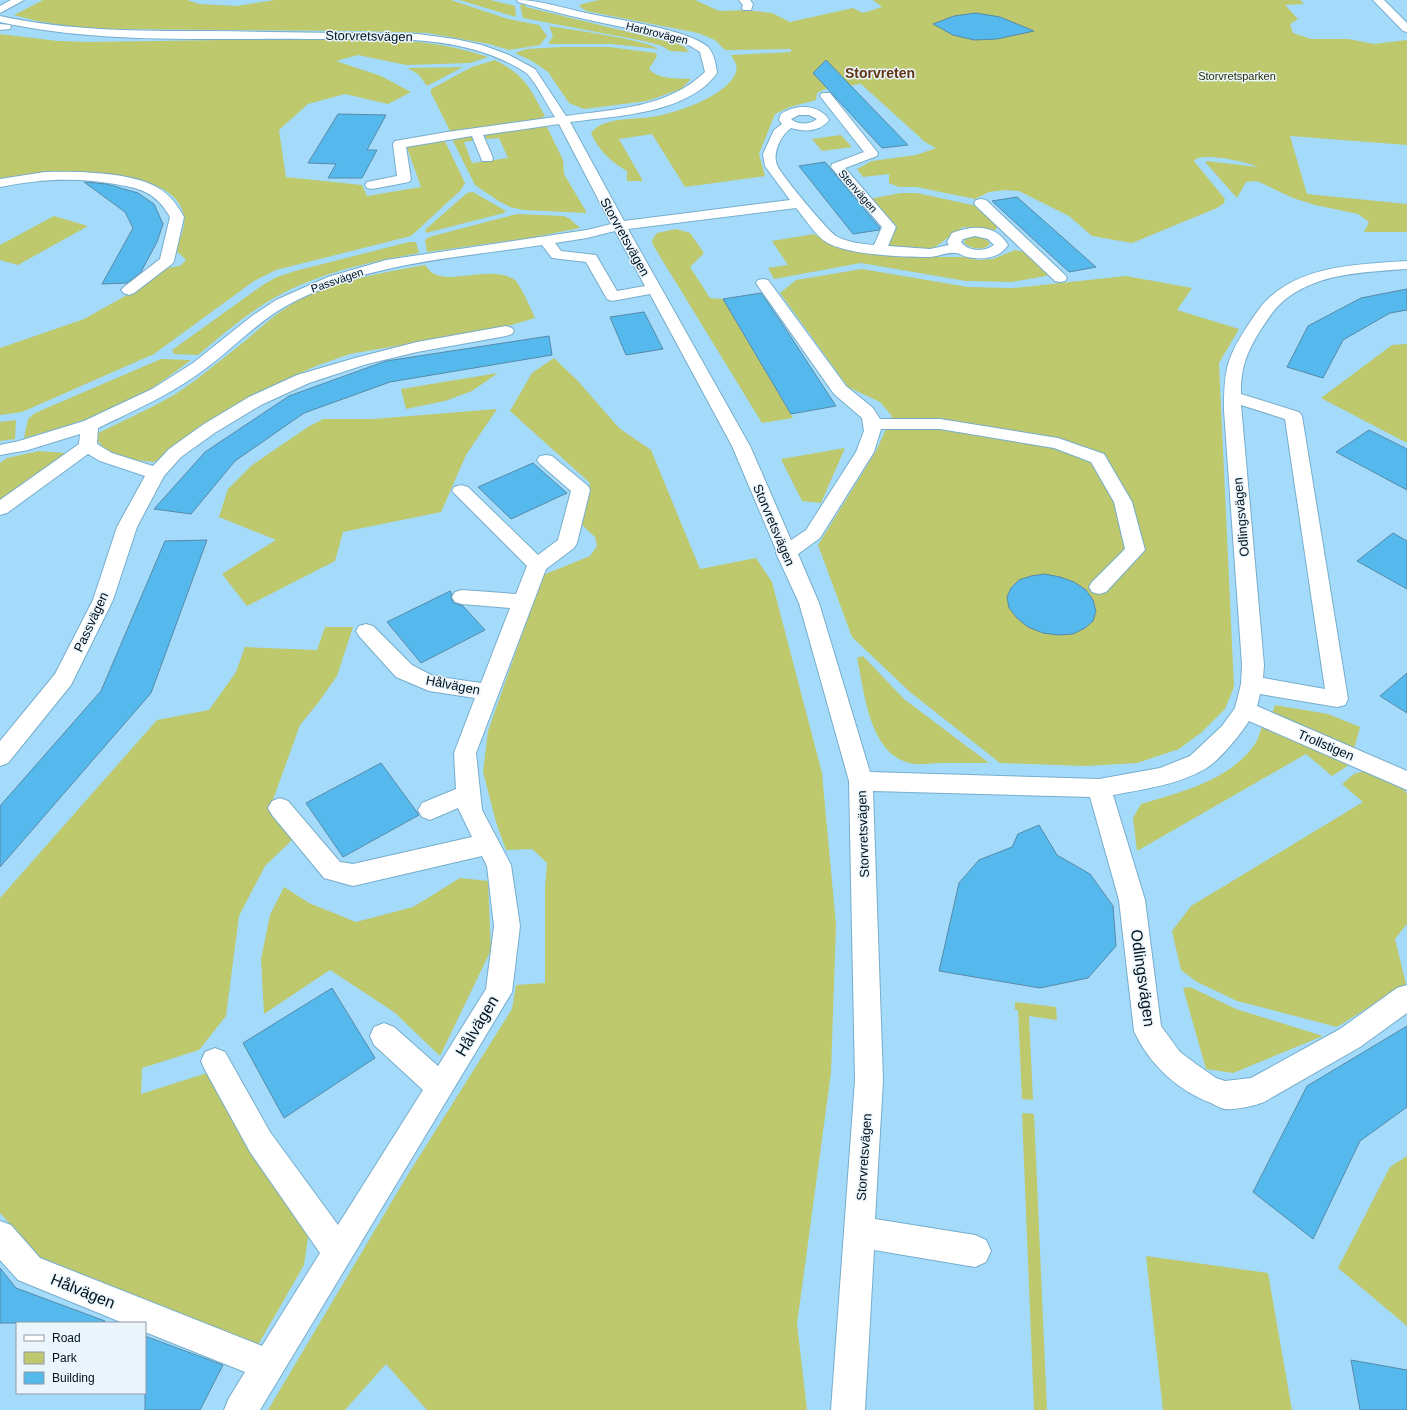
<svg xmlns="http://www.w3.org/2000/svg" width="1407" height="1410" font-family="Helvetica,sans-serif">
<style>
.green{fill:#bec86c}
.building{fill:#55b9ed;stroke:#568aa8}
.lines{fill:none;stroke-linecap:round;stroke-linejoin:round}
.minor-casing{stroke:#77adcb;stroke-width:2}
.major-casing{stroke:#77adcb;stroke-width:2}
.minor{fill:#fff;fill-rule:evenodd}
.major{fill:#fff;fill-rule:evenodd}
.labels{text-anchor:middle;dominant-baseline:central;stroke-width:3;stroke-linejoin:round;paint-order:stroke}
.far-street-label{font-size:11px;fill:#00121d;stroke:#ebf5fc}
.far-park-label{font-size:11px;fill:#2a2e04;stroke:#ebf5fc}
.street-label{font-size:13px;fill:#00121d;stroke:#ebf5fc}
.far-district-label{font-size:14px;font-weight:bold;fill:#633513;stroke:#ebf5fc}
.near-street-label{font-size:16px;fill:#00121d;stroke:#ebf5fc}
</style>
<rect width="100%" height="100%" fill="#a4dbfb"/>
<!-- green -->
<path class="green" d="M 43,0 L 187,0 L 199,4 L 236,6 L 275,0 L 451,0 L 508,19 L 539,25 L 547,36 L 540,45 L 509,50 L 489,44 L 428,33 L 365,31 L 104,29 C 73,27 44,24 14,15 Z
M 459,0 L 490,0 L 515,6 L 516,17 Z
M 599,0 L 695,0 L 719,11 L 745,10 L 772,13 L 790,22 L 853,8 L 863,13 L 882,7 L 873,0 L 1300,0 L 1304,4 L 1285,5 L 1298,19 L 1290,24 L 1293,33 L 1311,39 L 1348,39 L 1374,44 L 1407,40 L 1407,145 L 1290,136 L 1307,194 L 1407,204 L 1407,232 L 1364,232 L 1369,222 L 1358,214 L 1315,205 L 1293,198 L 1257,181 L 1246,182 L 1237,198 L 1205,162 L 1207,161 L 1258,167 C 1249,162 1199,151 1194,161 L 1225,199 L 1224,203 L 1217,208 L 1132,243 L 1092,236 L 1069,216 L 1019,191 L 1006,190 L 989,192 L 975,199 L 916,187 L 899,187 L 889,183 L 889,174 L 863,177 L 857,169 L 872,161 L 916,155 L 936,148 L 925,142 L 861,84 L 825,89 L 817,93 L 816,100 L 790,107 L 775,114 L 759,154 L 765,176 L 685,187 L 652,134 L 619,139 L 643,181 L 627,181 L 627,171 C 611,162 598,150 591,133 C 595,128 599,125 606,123 C 620,118 636,119 651,117 C 674,114 728,96 736,72 C 738,66 734,60 731,55 L 791,52 L 791,49 L 725,50 L 715,40 L 698,33 L 586,11 L 579,6 L 582,4 Z
M 524,4 L 526,7 L 678,44 L 685,47 L 689,52 L 670,51 L 662,46 L 644,41 L 523,18 L 520,5 Z
M 549,26 C 566,29 649,40 658,49 L 612,44 L 548,44 L 553,36 Z
M 0,34 L 58,41 L 88,42 L 364,38 C 406,40 448,43 488,57 L 470,63 L 406,65 L 358,55 L 336,61 L 381,76 L 411,92 L 388,104 L 345,94 L 308,104 L 279,130 L 286,177 L 362,185 L 367,196 L 421,187 L 406,145 L 444,139 L 465,183 L 461,190 L 411,236 L 276,270 L 254,281 L 154,354 L 22,412 L 0,415 L 0,348 L 84,319 L 145,285 L 153,278 L 161,269 L 180,266 L 186,260 L 180,254 L 175,251 C 179,240 186,228 184,216 C 177,173 90,171 57,172 C 38,173 19,178 0,180 Z
M 562,47 L 609,47 L 656,53 L 657,56 L 649,69 C 659,80 677,78 691,79 L 681,89 L 647,101 L 584,109 L 569,103 L 548,72 L 532,61 L 515,53 L 526,49 Z
M 495,60 C 526,76 529,87 545,116 L 535,120 L 451,133 L 431,93 L 431,89 L 472,67 Z
M 463,67 L 427,86 L 419,75 L 408,68 Z
M 534,126 L 547,127 L 563,160 L 564,174 L 587,213 L 523,210 L 510,207 L 497,200 L 475,185 L 451,137 L 467,135 L 472,137 L 472,141 L 464,142 L 472,163 L 508,158 L 499,138 L 486,139 L 485,134 Z
M 841,135 L 852,147 L 822,151 L 812,139 Z
M 473,192 L 506,211 L 504,213 L 426,233 L 425,230 L 467,193 Z
M 901,193 L 917,193 L 977,206 L 998,226 L 995,230 L 963,227 L 935,247 L 925,249 L 889,247 L 885,245 L 894,229 L 869,199 Z
M 517,214 L 564,216 L 570,219 L 580,228 L 529,238 L 427,252 L 425,240 L 429,237 Z
M 54,216 L 88,226 L 18,265 L 0,260 L 0,245 Z
M 676,229 L 690,233 L 704,253 L 690,267 L 710,298 L 723,299 L 793,418 L 762,423 L 653,245 L 652,240 L 657,233 Z
M 814,234 L 824,240 L 857,251 L 935,257 L 966,257 L 977,260 L 993,259 L 1015,250 L 1024,252 L 1049,274 L 1046,276 L 1011,282 L 966,281 L 861,263 L 774,279 L 768,268 L 788,265 L 772,241 Z
M 977,236 L 987,240 L 990,243 L 989,245 C 982,251 971,249 964,243 L 965,239 Z
M 409,242 L 416,242 L 419,253 C 369,262 318,273 274,298 C 246,314 222,335 198,355 L 174,354 L 172,350 L 264,284 L 277,277 L 295,271 Z
M 425,265 C 427,267 429,270 431,272 C 450,286 491,264 515,280 C 520,284 532,311 535,318 L 501,328 L 350,354 L 316,366 L 265,389 L 204,424 L 165,456 L 154,462 L 127,459 L 105,449 L 97,440 L 98,433 C 123,421 149,409 174,395 C 193,383 212,367 230,353 C 251,337 269,318 292,304 C 333,281 380,273 425,265 Z
M 862,269 L 968,287 L 1013,288 L 1126,276 L 1192,288 L 1177,310 L 1239,329 L 1219,363 L 1234,687 L 1225,709 L 1202,732 L 1179,749 L 1137,763 L 1085,766 L 1000,763 L 910,692 L 852,637 L 818,545 L 876,451 L 892,416 L 880,402 L 848,387 L 780,293 L 796,280 Z
M 1407,344 L 1407,443 L 1321,398 L 1392,345 Z
M 554,358 L 578,381 L 619,428 L 651,450 L 700,569 L 756,558 L 772,582 L 822,773 L 836,925 L 831,1073 L 797,1324 L 807,1410 L 427,1410 L 386,1364 L 345,1410 L 268,1410 L 407,1176 L 512,1009 L 516,985 L 545,983 L 545,888 L 547,863 L 532,849 L 506,850 L 496,822 L 483,772 L 488,731 L 543,575 L 590,556 L 597,546 L 595,537 L 581,524 L 590,483 L 510,411 L 532,373 Z
M 161,359 L 191,360 C 175,372 159,384 142,394 C 105,415 64,427 24,438 L 28,419 L 35,413 Z
M 498,373 L 472,391 L 445,401 L 406,409 L 401,389 Z
M 497,409 L 466,455 L 441,512 L 343,532 L 335,561 L 247,606 L 222,574 L 276,540 L 219,517 L 228,489 L 252,465 L 308,427 L 323,419 L 373,419 Z
M 16,420 L 15,439 L 0,441 L 0,422 Z
M 845,448 L 821,503 L 802,501 L 781,459 Z
M 39,451 L 64,453 L 68,457 L 0,501 L 0,463 L 7,458 Z
M 325,627 L 353,627 L 337,676 L 318,703 L 300,725 L 270,808 L 293,839 L 265,866 L 239,916 L 226,1016 L 199,1050 L 142,1068 L 141,1094 L 207,1073 L 308,1237 L 304,1265 L 258,1345 L 40,1257 L 0,1213 L 0,898 L 157,720 L 209,710 L 236,672 L 245,647 L 317,650 Z
M 863,656 L 904,699 L 989,763 C 973,763 956,763 940,763 C 932,763 923,765 915,764 C 869,758 865,693 857,658 Z
M 1275,705 L 1328,714 L 1360,727 L 1354,749 L 1272,714 Z
M 1271,725 L 1352,763 L 1332,776 L 1306,754 L 1137,851 L 1133,818 L 1141,804 C 1181,792 1229,781 1255,744 C 1258,739 1260,732 1262,727 Z
M 1367,770 L 1401,786 L 1407,794 L 1407,924 L 1395,939 L 1406,984 L 1337,1027 L 1237,1001 L 1197,982 L 1181,970 L 1172,931 L 1191,906 L 1363,802 L 1342,784 L 1354,774 Z
M 460,878 L 488,881 L 491,950 L 440,1056 L 394,1012 L 330,970 L 264,1014 L 261,959 L 270,915 L 284,887 L 309,903 L 356,922 L 413,907 Z
M 1190,987 L 1236,1009 L 1323,1036 L 1233,1073 L 1206,1069 L 1183,988 Z
M 1015,1002 L 1056,1007 L 1057,1020 L 1029,1016 L 1033,1100 L 1022,1099 L 1018,1010 L 1015,1010 Z
M 1022,1113 L 1034,1114 L 1047,1410 L 1034,1410 Z
M 1407,1156 L 1407,1326 L 1338,1268 L 1390,1167 Z
M 1146,1256 L 1268,1273 L 1292,1410 L 1163,1410 Z"/>
<!-- building -->
<path class="building" d="M 976,13 L 1000,17 L 1034,31 L 997,39 L 974,40 L 953,35 L 933,24 L 954,16 Z
M 826,60 L 908,145 L 882,148 L 813,73 Z
M 338,114 L 386,115 L 367,150 L 377,150 L 362,178 L 328,178 L 336,164 L 308,163 Z
M 825,162 L 880,228 L 879,230 L 853,234 L 799,166 Z
M 84,182 L 107,184 L 138,193 L 154,204 L 163,224 L 157,242 L 141,272 L 127,283 L 102,284 L 133,228 L 125,212 Z
M 1017,197 L 1096,267 L 1069,272 L 992,201 Z
M 1407,289 L 1407,310 L 1390,313 L 1343,340 L 1323,378 L 1287,367 L 1308,326 L 1361,298 Z
M 761,293 L 783,325 L 836,406 L 791,414 L 723,299 Z
M 644,312 L 663,349 L 626,355 L 610,317 Z
M 549,336 L 552,355 L 390,382 L 304,413 L 235,461 L 191,514 L 154,509 L 205,452 L 289,396 L 386,361 Z
M 1369,430 L 1407,449 L 1407,490 L 1336,452 Z
M 533,463 L 567,493 L 511,519 L 478,487 Z
M 1393,533 L 1407,541 L 1407,589 L 1357,561 Z
M 207,540 L 151,693 L 0,867 L 0,806 L 101,691 L 165,541 Z
M 1045,574 L 1060,577 L 1074,582 L 1086,590 L 1093,600 L 1096,611 L 1093,621 L 1085,628 L 1073,634 L 1058,635 L 1043,633 L 1028,627 L 1017,618 L 1009,608 L 1007,597 L 1011,588 L 1019,580 L 1031,576 Z
M 450,591 L 452,594 L 451,598 L 454,603 L 463,606 L 485,630 L 421,663 L 387,622 Z
M 1407,673 L 1407,713 L 1380,696 Z
M 381,763 L 419,815 L 343,857 L 306,803 Z
M 1039,825 L 1057,855 L 1090,874 L 1113,906 L 1116,946 L 1088,978 L 1040,988 L 939,971 L 959,883 L 979,860 L 1012,847 L 1018,834 Z
M 332,988 L 375,1058 L 284,1118 L 243,1043 Z
M 1407,1026 L 1407,1107 L 1360,1141 L 1313,1239 L 1253,1192 L 1307,1086 Z
M 0,1268 L 16,1288 L 105,1321 L 105,1323 L 0,1323 Z
M 145,1336 L 223,1365 L 200,1410 L 145,1410 Z
M 1351,1360 L 1407,1370 L 1407,1410 L 1360,1410 Z"/>
<g class="lines">
<defs>
<path id="minor" d="M 517,0 C 540,0 563,8 586,13 C 613,19 690,30 708,47 C 714,53 716,65 717,73 C 688,114 615,116 570,122 L 624,221 L 790,200 L 765,166 L 763,154 L 774,130 L 782,124 L 779,120 L 781,114 C 796,104 819,104 829,120 C 820,132 805,132 791,128 C 781,135 772,153 777,165 C 781,175 827,230 836,236 C 846,242 862,244 874,245 L 882,227 L 831,167 L 832,164 L 864,152 L 820,96 L 822,93 L 830,93 L 878,153 L 877,156 L 845,168 L 896,227 L 888,246 L 930,249 L 949,245 L 947,242 L 952,233 C 973,225 996,224 1008,245 C 999,259 983,260 967,257 C 963,256 959,253 956,253 C 947,252 937,257 928,257 C 903,257 847,255 826,242 C 814,234 805,218 796,208 L 628,229 L 750,446 L 791,540 L 806,530 L 856,452 L 864,431 L 862,418 L 834,394 L 756,283 L 758,280 L 763,279 L 768,280 L 846,386 L 873,408 L 880,419 L 940,419 L 1058,438 L 1104,454 L 1132,502 L 1145,550 L 1106,592 L 1099,594 L 1092,592 L 1089,587 L 1092,582 L 1125,549 L 1114,502 L 1091,462 L 1054,448 L 940,429 L 881,429 L 874,452 L 820,538 L 798,554 L 819,603 L 870,772 L 1099,779 L 1160,768 L 1190,756 L 1222,726 L 1235,708 L 1241,684 L 1242,665 L 1224,410 C 1224,368 1227,357 1250,322 C 1256,314 1261,305 1269,298 C 1304,265 1361,264 1407,261 L 1407,269 C 1364,272 1313,273 1280,304 C 1272,312 1266,322 1260,331 C 1247,351 1240,370 1241,394 L 1299,412 L 1302,416 L 1348,699 L 1345,705 L 1337,707 L 1260,694 L 1257,706 L 1407,771 L 1407,790 L 1249,721 C 1240,735 1219,761 1205,769 C 1177,785 1145,789 1113,795 L 1145,900 L 1161,1026 L 1180,1052 L 1196,1064 L 1216,1078 L 1225,1081 L 1251,1078 L 1340,1029 L 1397,988 L 1407,985 L 1407,1013 L 1360,1047 L 1264,1102 C 1254,1106 1236,1110 1225,1109 C 1220,1108 1215,1105 1211,1103 C 1177,1090 1149,1064 1134,1031 L 1119,900 L 1090,797 L 873,791 L 883,1080 L 875,1219 L 975,1235 L 986,1240 L 991,1251 L 986,1262 L 975,1267 L 874,1250 L 865,1410 L 831,1410 L 855,1080 L 849,781 L 799,603 L 776,553 L 777,552 L 732,446 L 650,294 L 612,301 L 607,299 L 586,262 L 552,258 L 542,245 C 456,258 363,263 286,306 C 256,323 232,349 205,369 C 172,394 135,410 98,428 L 97,444 L 112,453 L 153,466 L 169,449 L 204,424 L 249,397 L 297,375 L 355,358 L 417,342 L 506,326 L 512,328 L 514,331 L 512,334 L 506,336 L 417,352 L 367,364 L 309,383 L 261,405 L 216,432 L 181,457 L 164,476 L 137,527 L 113,600 L 71,685 L 8,763 L 0,766 L 0,741 L 55,674 L 93,600 L 117,527 L 145,476 L 100,461 L 88,454 L 7,513 L 0,515 L 0,500 L 79,444 L 80,434 L 28,450 L 0,455 L 0,445 L 19,441 L 84,421 L 152,389 L 193,363 L 252,316 L 276,300 L 328,277 L 386,260 L 587,230 L 611,224 L 559,124 L 483,135 L 493,158 L 492,161 L 482,161 L 481,158 L 472,136 L 406,147 L 411,179 L 409,182 L 372,189 L 367,188 L 365,185 L 367,182 L 397,176 L 393,144 L 395,141 L 447,132 L 555,117 C 549,108 533,77 525,72 C 461,31 380,40 307,39 C 207,38 98,44 0,22 L 0,16 C 69,31 138,31 208,31 C 278,32 348,33 418,34 L 455,39 L 482,45 L 509,55 L 535,69 L 566,116 C 615,109 668,108 705,72 L 700,52 C 678,36 648,33 622,27 C 587,20 553,12 518,2 ZM 799,115 L 809,115 L 817,119 C 809,125 798,125 791,119 ZM 615,231 L 645,286 L 617,291 L 596,255 L 561,251 L 555,243 L 587,238 ZM 975,236 L 988,239 L 994,245 C 985,252 968,252 961,242 L 963,239 ZM 1241,405 L 1285,419 L 1325,689 L 1263,678 L 1264,665 Z
M 739,0 L 750,0 L 753,4 L 751,10 L 743,10 L 742,8 L 743,5 Z
M 1373,0 L 1384,0 L 1407,23 L 1407,32 L 1403,31 Z
M 45,172 C 77,171 134,172 160,189 C 171,196 178,206 184,217 L 174,261 L 172,264 L 134,293 L 129,295 L 124,293 L 121,290 L 124,287 L 160,259 L 170,217 C 164,206 156,197 145,192 C 135,187 125,186 115,184 C 76,177 39,179 0,187 L 0,179 Z
M 981,199 L 986,200 L 1065,275 L 1067,278 L 1065,281 L 1060,282 L 1055,281 L 976,206 L 974,203 L 976,200 Z
M 546,455 L 552,456 L 588,486 L 590,490 L 577,543 L 574,548 L 546,569 L 476,753 L 482,810 L 511,865 L 520,926 L 512,992 L 260,1410 L 224,1410 L 229,1398 L 245,1372 L 145,1332 L 145,1323 L 123,1323 L 18,1280 L 0,1260 L 0,1221 L 11,1225 L 40,1258 L 262,1346 L 320,1253 L 250,1152 L 205,1070 L 201,1061 L 205,1052 L 215,1048 L 225,1052 L 270,1132 L 338,1225 L 423,1090 L 374,1045 L 370,1036 L 374,1027 L 384,1023 L 394,1027 L 438,1066 L 486,989 L 494,926 L 487,866 L 482,856 L 353,886 L 324,878 L 272,815 L 268,808 L 272,801 L 280,798 L 288,801 L 340,862 L 353,864 L 472,837 L 458,808 L 430,820 L 422,817 L 418,810 L 422,803 L 456,789 L 454,753 L 475,698 L 429,691 L 396,677 L 359,636 L 356,631 L 359,626 L 366,624 L 373,626 L 412,665 L 433,676 L 481,683 L 510,608 L 462,604 L 455,602 L 452,597 L 455,592 L 462,590 L 516,594 L 527,566 L 452,491 L 454,487 L 461,485 L 468,487 L 538,555 L 558,540 L 571,491 L 540,464 L 537,460 L 540,456 Z"/>
<path id="major" d="M 11,0 L 24,0 L 0,13 L 0,6 Z
M 0,24 L 10,25 L 11,27 L 10,29 L 0,30 Z"/>
</defs>
<!-- minor casing -->
<use href="#minor" class="minor-casing"/>
<!-- major casing -->
<use href="#major" class="major-casing"/>
<!-- minor -->
<use href="#minor" class="minor"/>
<!-- major -->
<use href="#major" class="major"/>
</g>
<g class="labels">
<!-- far-street labels -->
<g class="far-street-label">
<text transform="translate(657 33) rotate(14)">Harbrovägen</text>
<text transform="translate(858 191) rotate(49)">Stenvägen</text>
<text transform="translate(337 280) rotate(-19)">Passvägen</text>
</g>
<!-- far-park labels -->
<g class="far-park-label">
<text x="1237" y="76">Storvretsparken</text>
</g>
<!-- street labels -->
<g class="street-label">
<text transform="translate(369 36) rotate(1)">Storvretsvägen</text>
<text transform="translate(625 237) rotate(61)">Storvretsvägen</text>
<text transform="translate(1241 517) rotate(-95)">Odlingsvägen</text>
<text transform="translate(774 525) rotate(67)">Storvretsvägen</text>
<text transform="translate(91 622) rotate(-65)">Passvägen</text>
<text transform="translate(453 685) rotate(11)">Hålvägen</text>
<text transform="translate(1326 745) rotate(23)">Trollstigen</text>
<text transform="translate(863 834) rotate(-92)">Storvretsvägen</text>
<text transform="translate(864 1157) rotate(-86)">Storvretsvägen</text>
</g>
<!-- far-district labels -->
<g class="far-district-label">
<text x="880" y="73">Storvreten</text>
</g>
<!-- near-street labels -->
<g class="near-street-label">
<text transform="translate(1143 978) rotate(82)">Odlingsvägen</text>
<text transform="translate(477 1026) rotate(-59)">Hålvägen</text>
<text transform="translate(83 1291) rotate(22)">Hålvägen</text>
</g>
</g>
<!-- legend -->
<rect x="16" y="1322" width="130" height="72" fill="#ebf5fc" stroke="#8d9aa3"/>
<rect x="24" y="1335" width="20" height="6" fill="#ffffff" stroke="#8d9aa3"/>
<text x="52" y="1342" font-size="12" fill="#00121d">Road</text>
<rect x="24" y="1352" width="20" height="12" fill="#bec86c" stroke="#8d9aa3"/>
<text x="52" y="1362" font-size="12" fill="#00121d">Park</text>
<rect x="24" y="1372" width="20" height="12" fill="#55b9ed" stroke="#8d9aa3"/>
<text x="52" y="1382" font-size="12" fill="#00121d">Building</text>
</svg>
